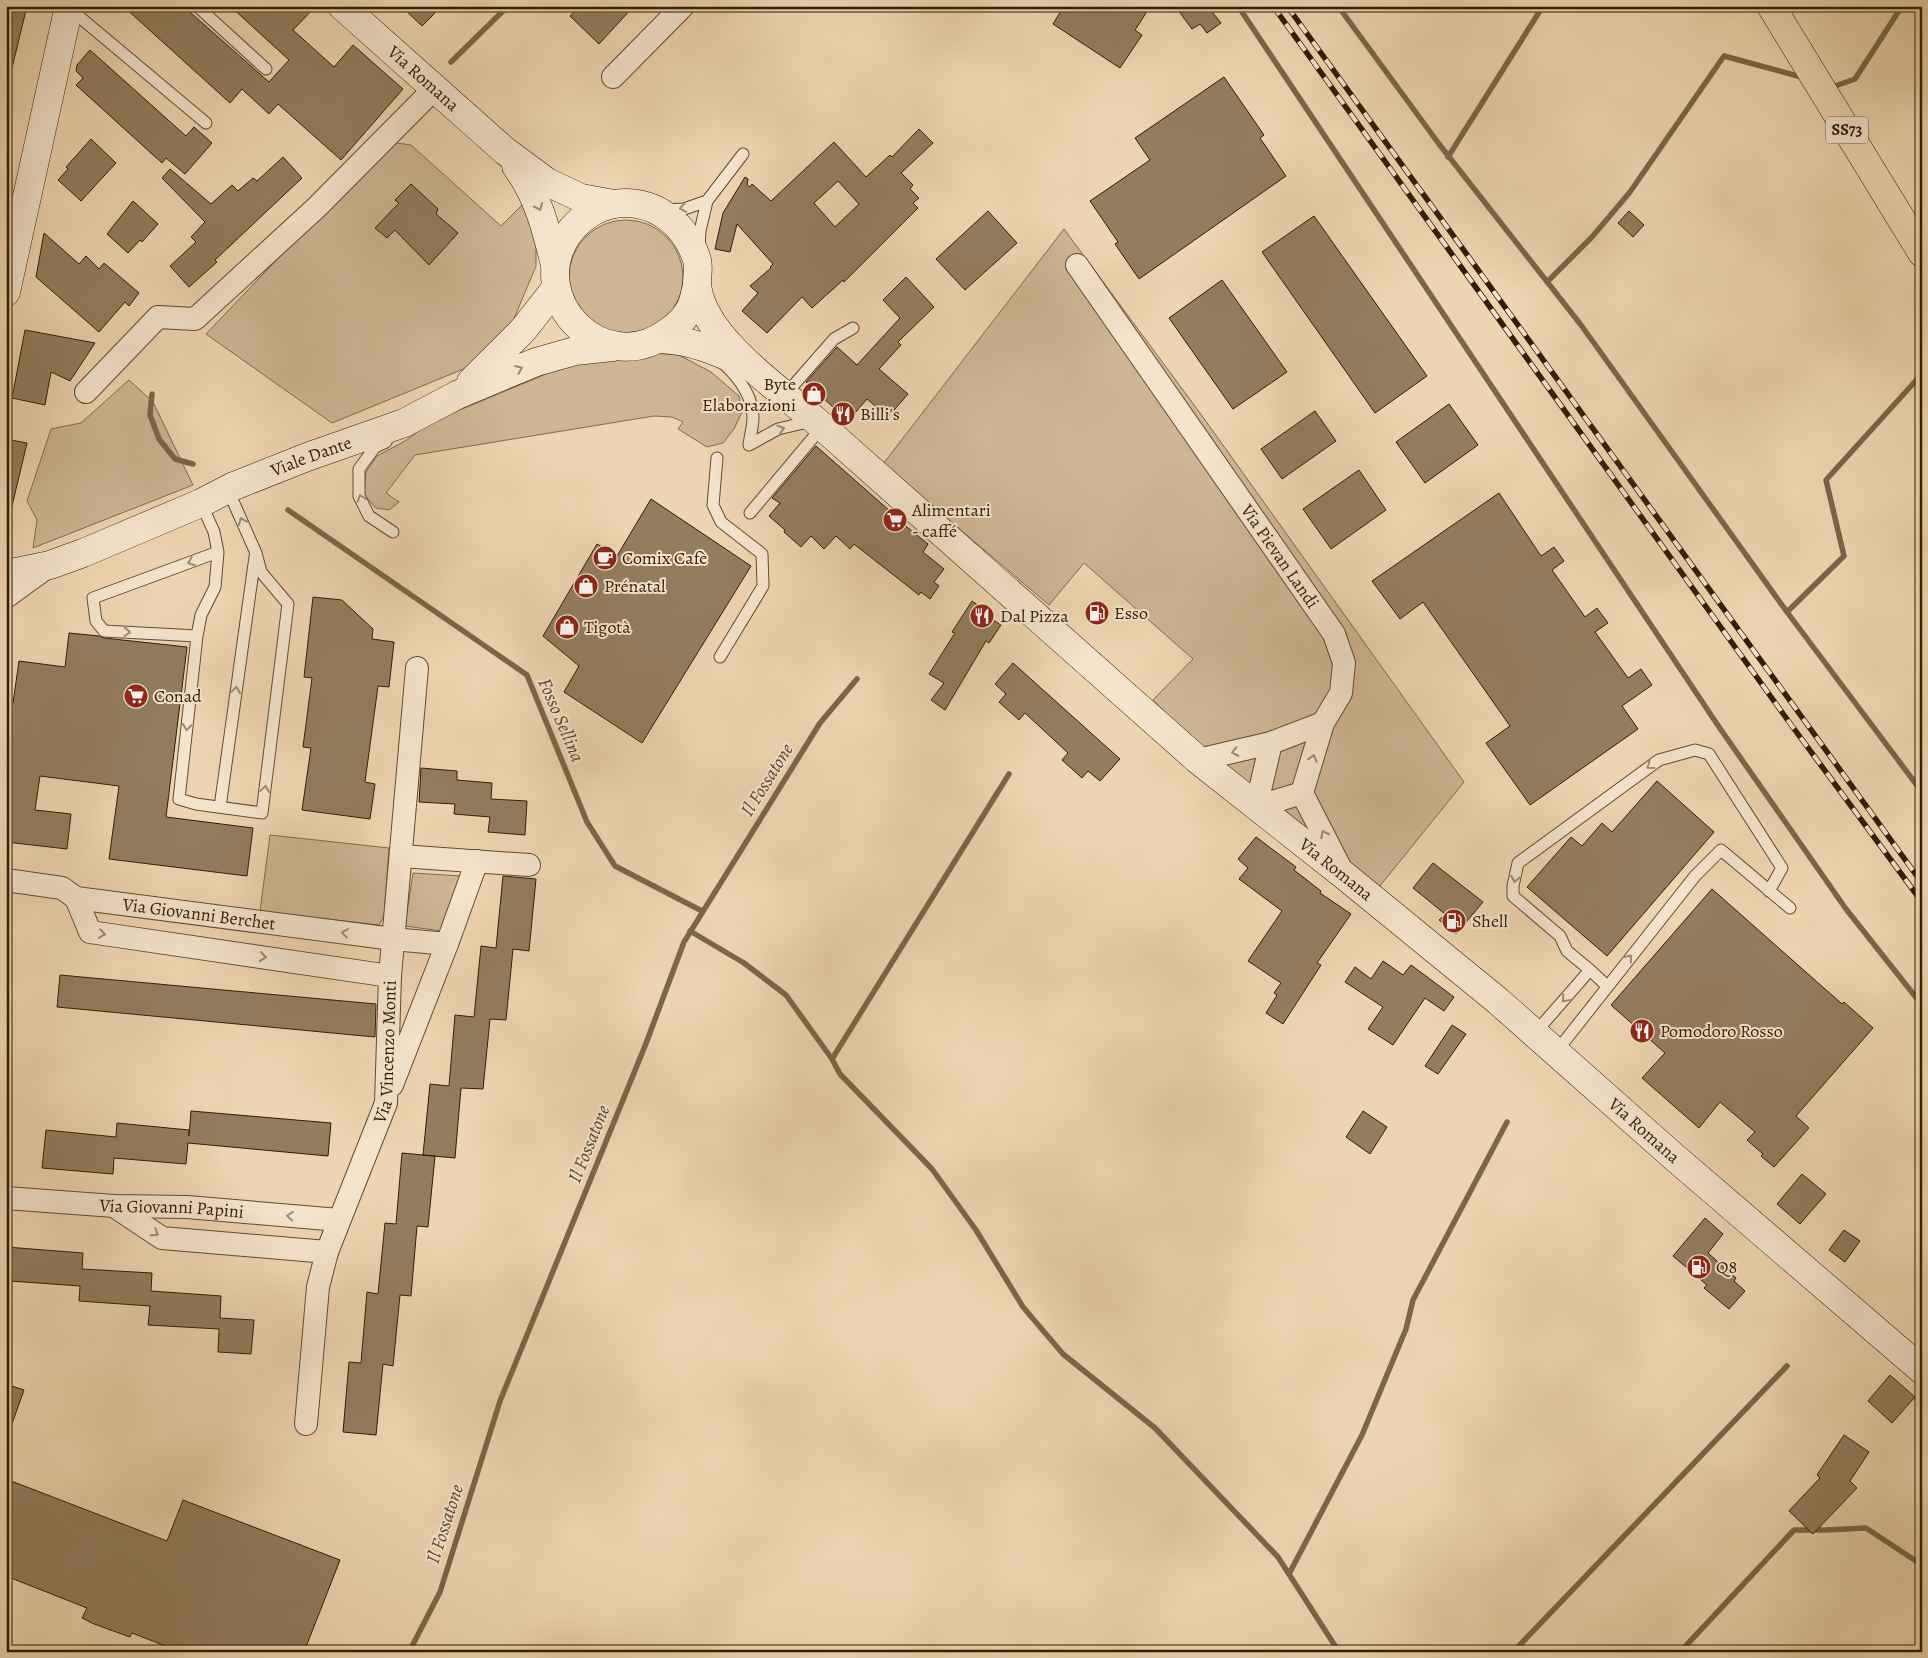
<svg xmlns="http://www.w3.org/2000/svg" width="1928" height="1658" font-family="Alegreya,serif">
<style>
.green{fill:#ceb694;stroke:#7f6a4e}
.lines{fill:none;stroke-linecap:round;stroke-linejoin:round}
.stream{stroke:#7b664a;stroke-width:5.5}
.building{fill:#937d5f;stroke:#301d07;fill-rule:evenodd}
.lane-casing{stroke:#604b32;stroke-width:13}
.street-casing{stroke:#604b32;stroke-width:24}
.secondary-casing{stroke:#301d07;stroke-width:29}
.primary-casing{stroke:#301d07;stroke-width:29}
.lane{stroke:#f4e4cc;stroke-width:11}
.street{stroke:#f4e4cc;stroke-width:22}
.secondary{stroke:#f4e4cc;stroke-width:28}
.primary{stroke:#eed5b1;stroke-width:28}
.rail-casing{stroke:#301d07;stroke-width:5.5}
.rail{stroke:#f4e4cc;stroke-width:4;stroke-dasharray:11;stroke-linecap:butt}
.oneway{stroke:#9c8a73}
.labels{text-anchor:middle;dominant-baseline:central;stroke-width:4;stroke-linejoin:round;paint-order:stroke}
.shield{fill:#f4e4cc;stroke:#6b5942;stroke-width:1}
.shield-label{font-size:16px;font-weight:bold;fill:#301d07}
.street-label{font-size:18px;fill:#301d07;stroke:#f4e4cc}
.poi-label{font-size:18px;fill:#301d07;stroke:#f4e4cc;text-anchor:start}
.water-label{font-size:19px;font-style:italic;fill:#5c472e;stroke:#f4e4cc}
</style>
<rect width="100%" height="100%" fill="#eed5b1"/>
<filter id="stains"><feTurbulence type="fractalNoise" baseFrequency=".004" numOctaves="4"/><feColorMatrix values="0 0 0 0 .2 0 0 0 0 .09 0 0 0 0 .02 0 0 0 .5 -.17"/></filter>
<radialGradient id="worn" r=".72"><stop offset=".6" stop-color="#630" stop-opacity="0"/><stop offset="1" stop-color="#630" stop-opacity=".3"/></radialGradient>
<!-- green -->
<path class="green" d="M 389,142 L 411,145 L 501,226 L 525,202 L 536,234 L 536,266 L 513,321 L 483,361 L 332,423 L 206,334 Z
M569 277a57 57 0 1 1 114 0a57 57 0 1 1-114 0Z
M 1064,229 L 1200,413 L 1464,782 L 1371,897 L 1256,807 L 1153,700 L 1193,659 L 1084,563 L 1049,605 L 883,464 Z
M 627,351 L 679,355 L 711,372 L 739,396 L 742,412 L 734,429 L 723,443 L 707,447 L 678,429 L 683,422 L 672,417 L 654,416 L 415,455 L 386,493 L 399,502 L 389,510 L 376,508 L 364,495 L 366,472 L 377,456 L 405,441 L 431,422 L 570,364 Z
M 129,380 L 153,402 L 193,485 L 33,548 L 37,520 L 27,501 L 51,429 L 81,423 Z
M 270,835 L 389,848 L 384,916 L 379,925 L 260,911 Z
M 413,873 L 461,876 L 442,931 L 405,926 Z"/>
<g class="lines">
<!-- stream -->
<path class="stream" d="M 1238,6 L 1719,727 L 1846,909 L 1922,1005
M 1338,6 L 1439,144 L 1581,325 L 1787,612 L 1922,792
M 451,62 L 508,6
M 1830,85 L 1835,86 L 1855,79 L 1902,6
M 1448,157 L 1543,6
M 1547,282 L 1592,237 L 1630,192 L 1724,56 L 1805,78
M 152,394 L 150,415 L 159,439 L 175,459 L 193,464
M 288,510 L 527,675 L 587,822 L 615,866 L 702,911
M 1787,612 L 1844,556 L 1826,480 L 1920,376
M 690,931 L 744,963 L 786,995 L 832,1059 L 840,1074 L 932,1169 L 976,1230 L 1023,1307 L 1063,1354 L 1155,1428 L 1278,1557 L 1339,1652
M 832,1059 L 1009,774
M 1289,1574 L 1362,1435 L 1406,1329 L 1413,1300 L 1507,1122
M 409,1652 L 440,1592 L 500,1401 L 645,1046 L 684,942 L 820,723 L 857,679
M 1513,1652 L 1787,1366
M 1680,1652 L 1794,1530 L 1826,1530 L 1866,1528 L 1922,1565"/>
</g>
<!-- building -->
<path class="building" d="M 6,6 L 27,6 L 12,68 L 6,67 Z
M 123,6 L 183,6 L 269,82 L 289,60 L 230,6 L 316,6 L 293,30 L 334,67 L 353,45 L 403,89 L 341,160 L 278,104 L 269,114 L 242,89 L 230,103 Z
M 401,6 L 442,6 L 422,26 Z
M 579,6 L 634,6 L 599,44 L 570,16 Z
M 1064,6 L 1135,6 L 1146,13 L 1135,30 L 1142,35 L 1120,68 L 1053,24 Z
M 1175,6 L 1223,6 L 1213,13 L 1221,23 L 1207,33 L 1200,24 L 1192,29 Z
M 90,50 L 186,136 L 194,127 L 212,143 L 185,174 L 166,158 L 162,163 L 76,85 L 83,78 L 76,71 L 77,65 Z
M 1224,77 L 1264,135 L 1260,138 L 1286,176 L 1139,279 L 1115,244 L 1118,242 L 1090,201 L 1150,160 L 1135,138 Z
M 919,129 L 933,143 L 901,173 L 913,185 L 910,189 L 919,198 L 913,203 L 918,208 L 844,282 L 843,280 L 812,308 L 802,297 L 767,333 L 742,311 L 758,293 L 750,286 L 771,268 L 770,267 L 773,264 L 737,224 L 730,252 L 715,249 L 723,213 L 745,177 L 748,179 L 747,185 L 750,187 L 752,184 L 771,201 L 834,142 L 866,177 L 890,155 L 892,157 ZM 838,181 L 859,204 L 835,227 L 814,203 Z
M 91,139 L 116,163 L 81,201 L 58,180 L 68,169 L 66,167 Z
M 283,157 L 302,178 L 215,260 L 217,262 L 189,287 L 170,266 L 196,242 L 191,237 L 205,222 L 162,178 L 170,169 L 211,204 L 232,185 L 238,191 L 253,178 L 257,181 Z
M 411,184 L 438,209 L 436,214 L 458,233 L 429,265 L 395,230 L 387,238 L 375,228 L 399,203 L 395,200 Z
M 133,201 L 158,224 L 142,242 L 140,240 L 128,253 L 107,234 Z
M 988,211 L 1017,243 L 965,290 L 936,259 Z
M 1629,211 L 1644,225 L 1633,237 L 1618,223 Z
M 1314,216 L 1427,376 L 1375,413 L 1262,252 Z
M 44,233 L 79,264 L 86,256 L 99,269 L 104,263 L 139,293 L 129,306 L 125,302 L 99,332 L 36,277 Z
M 906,277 L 934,307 L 898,342 L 901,345 L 879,369 L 908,394 L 888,417 L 867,399 L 848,421 L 806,382 L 837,347 L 857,365 L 900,318 L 883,300 Z
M 1222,280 L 1287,372 L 1233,409 L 1169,318 Z
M 25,330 L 95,343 L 70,381 L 51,372 L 45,405 L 12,398 Z
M 1449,404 L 1478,445 L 1425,483 L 1396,442 Z
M 1315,411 L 1336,441 L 1282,479 L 1261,449 Z
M 6,439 L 27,443 L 12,506 L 6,505 Z
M 816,446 L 899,519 L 898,520 L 928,544 L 923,552 L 944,569 L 934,582 L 939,586 L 930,599 L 921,592 L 919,595 L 854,544 L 850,549 L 836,536 L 824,549 L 811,536 L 801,547 L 784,532 L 785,530 L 769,516 L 780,503 L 772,498 Z
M 1359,470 L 1386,510 L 1331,549 L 1303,509 Z
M 1499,493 L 1541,556 L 1554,547 L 1564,561 L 1552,570 L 1585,617 L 1597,608 L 1608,623 L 1595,632 L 1628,678 L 1641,669 L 1652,685 L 1622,706 L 1638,729 L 1530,805 L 1486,743 L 1510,726 L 1423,602 L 1400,619 L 1372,581 Z
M 651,499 L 751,566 L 642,743 L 564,692 L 579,666 L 543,636 L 597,544 L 617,556 Z
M 313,597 L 342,600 L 373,629 L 372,639 L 394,642 L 389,687 L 378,686 L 365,782 L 375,784 L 370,819 L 302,810 L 311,748 L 303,747 L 312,678 L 304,677 Z
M 972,601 L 990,614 L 988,617 L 1001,625 L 989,643 L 986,641 L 945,710 L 931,700 L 944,683 L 929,674 L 955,633 L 952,632 Z
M 69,633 L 99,636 L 104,638 L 187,647 L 166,817 L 253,828 L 247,876 L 109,859 L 119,786 L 40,776 L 35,810 L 71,814 L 67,849 L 6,842 L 6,763 L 11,719 L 8,718 L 10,702 L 13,703 L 19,661 L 65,667 Z
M 1013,663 L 1120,759 L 1100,781 L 1088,771 L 1082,778 L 1062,760 L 1068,753 L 1025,713 L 1019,720 L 999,702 L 1006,694 L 995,684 Z
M 421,768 L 457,771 L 457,780 L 492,783 L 491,799 L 527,801 L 525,835 L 488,832 L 490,817 L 454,814 L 455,804 L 419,802 Z
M 1657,781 L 1714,832 L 1607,956 L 1527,887 L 1571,837 L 1582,846 L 1602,823 L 1612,832 Z
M 1256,837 L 1296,867 L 1294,870 L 1321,891 L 1320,893 L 1351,914 L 1317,963 L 1321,965 L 1283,1024 L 1266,1013 L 1277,995 L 1274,993 L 1281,983 L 1248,961 L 1282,911 L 1239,879 L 1248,868 L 1238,859 Z
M 1433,863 L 1483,902 L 1456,934 L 1439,920 L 1445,914 L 1413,888 Z
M 503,876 L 536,879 L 529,951 L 513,949 L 506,1020 L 490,1019 L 483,1089 L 461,1088 L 455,1158 L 423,1155 L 435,1156 L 428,1227 L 417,1226 L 411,1296 L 400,1295 L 393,1366 L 383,1364 L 376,1435 L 343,1432 L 349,1362 L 361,1363 L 367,1292 L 378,1294 L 385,1223 L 396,1224 L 402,1153 L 423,1155 L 430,1084 L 449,1086 L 455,1015 L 474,1017 L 481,946 L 496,948 Z
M 1712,889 L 1842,1004 L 1844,1002 L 1873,1028 L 1796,1116 L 1809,1128 L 1774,1167 L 1761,1156 L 1763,1154 L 1747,1140 L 1755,1132 L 1720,1102 L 1699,1128 L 1642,1078 L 1665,1053 L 1611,1005 Z
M 1383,961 L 1403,975 L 1411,965 L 1454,997 L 1444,1011 L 1425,998 L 1393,1045 L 1368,1029 L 1383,1007 L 1345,982 L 1355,967 L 1371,979 Z
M 60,975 L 376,1004 L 375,1037 L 57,1007 Z
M 1452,1025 L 1466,1034 L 1438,1074 L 1425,1066 Z
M 191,1111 L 331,1123 L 328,1156 L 188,1143 L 186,1164 L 114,1158 L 113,1174 L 42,1168 L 46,1130 L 116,1137 L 117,1123 L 189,1130 L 189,1136 Z
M 1363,1111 L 1387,1127 L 1370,1154 L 1346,1137 Z
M 1802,1174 L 1826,1194 L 1800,1224 L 1777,1204 Z
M 1705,1218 L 1723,1234 L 1708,1253 L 1736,1278 L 1734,1281 L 1745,1291 L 1729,1309 L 1704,1288 L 1707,1285 L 1673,1256 Z
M 1844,1230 L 1860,1241 L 1845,1262 L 1829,1250 Z
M 6,1247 L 83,1253 L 82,1269 L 152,1273 L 151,1291 L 221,1296 L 220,1318 L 254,1320 L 251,1354 L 218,1352 L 219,1329 L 148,1325 L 150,1306 L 79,1301 L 80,1286 L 10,1281 L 11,1264 L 6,1263 Z
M 1890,1375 L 1915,1397 L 1892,1423 L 1868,1401 Z
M 6,1384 L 24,1390 L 8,1435 L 6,1435 Z
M 1844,1435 L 1869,1452 L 1850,1481 L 1857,1488 L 1813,1534 L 1789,1511 L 1820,1478 L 1817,1475 Z
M 6,1479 L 167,1541 L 183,1500 L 340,1560 L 304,1652 L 181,1652 L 132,1633 L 130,1637 L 94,1624 L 82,1618 L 87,1608 L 6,1576 Z"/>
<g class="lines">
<defs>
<path id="lane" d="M 197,6 L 266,69
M 70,9 L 206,123
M 665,210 L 684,209 L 707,201
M 699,247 L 700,231 L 707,201 L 743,154
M 724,364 C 739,378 753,396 753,418 C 753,426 750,436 749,445
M 785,395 L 834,339 L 853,328
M 386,442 L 375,447 L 359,469 L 359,496 L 369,516 L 393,532
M 749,445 L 778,429 L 812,421
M 717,458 L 713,505 L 721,522 L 762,554 L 763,586 L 720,657
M 201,503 L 214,532 L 218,552 L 93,598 L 96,621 L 104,631 L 197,636 L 179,799 L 196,804 L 262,813 L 288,604 L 261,572 L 256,553 L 228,490
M 750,513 L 822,427
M 197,636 L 201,615 L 215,587 L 218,552
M 220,807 L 255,557
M 1590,970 L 1607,986
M 1535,1033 L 1590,970 L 1567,951 L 1560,936 L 1513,896 L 1513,886 L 1518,863 L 1659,760 L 1695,750 L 1709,754 L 1782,868 L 1769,891
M 1556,1052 L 1695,876 L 1721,850 L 1790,908"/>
<g id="street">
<path d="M 613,77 L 683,6"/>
<path id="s1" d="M 1077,265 L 1334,634 L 1344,663 L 1341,693 L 1323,723 L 1302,793 L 1343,873"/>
<path d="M 86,392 L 158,317 L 195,319 L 317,207 L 435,88"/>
<path d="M 6,597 L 46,568"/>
<path d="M 1198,760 L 1271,743 L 1323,723"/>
<path d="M 1256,807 L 1271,743"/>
<path d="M 1256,807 L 1302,793"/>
<path d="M 401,856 L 529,865"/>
<path id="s2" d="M 6,880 L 62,888 L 76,898 L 393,939 L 447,944 L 392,1085"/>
<path d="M 76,898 L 90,932 L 390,976"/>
<path d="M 447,944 L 477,861"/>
<path id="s3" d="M 6,1198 L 114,1206 L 187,1207 L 339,1220"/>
<path d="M 114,1206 L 162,1238 L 327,1252"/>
<path id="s4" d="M 306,1424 L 318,1287 L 327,1252 L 386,1103 L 390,976 L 417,668"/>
</g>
<g id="secondary">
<path id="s5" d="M 342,6 L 505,151 L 547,182 L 581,198 L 614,204"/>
<path d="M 516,166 C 539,198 546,229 555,265"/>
<path id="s6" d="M 697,286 C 695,292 694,301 691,307 C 686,317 677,326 668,332 C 605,380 523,300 568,234 C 579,219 596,207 614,204 C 654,198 686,224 697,260 C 699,268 697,276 697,283 C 698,301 709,321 720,334 C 747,367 784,394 816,421 L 1198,760 L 1345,876 L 1498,1001 L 1673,1156 L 1922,1370"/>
<path d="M 6,292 L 69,6"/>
<path d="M 660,339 C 689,340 714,350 740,362"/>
<path d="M 471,382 L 523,330 L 556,288"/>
<path id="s7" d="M 6,574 L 50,565 L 83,553 L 201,503 L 234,486 L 307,457 L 404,423 L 457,395 L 536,362 L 575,351 L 613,347"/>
</g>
<path id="primary" d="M 1771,6 L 1922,253"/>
</defs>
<!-- lane casing -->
<use href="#lane" class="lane-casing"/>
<!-- street casing -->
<use href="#street" class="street-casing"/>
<!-- secondary casing -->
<use href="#secondary" class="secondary-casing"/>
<!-- primary casing -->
<use href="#primary" class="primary-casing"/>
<!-- lane -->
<use href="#lane" class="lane"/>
<!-- street -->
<use href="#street" class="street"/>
<!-- secondary -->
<use href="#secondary" class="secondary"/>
<!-- primary -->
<use href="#primary" class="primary"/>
<defs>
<path id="rail" d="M 1273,6 L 1792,726 L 1922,902
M 1287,6 L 1922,883"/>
</defs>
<!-- rail casing -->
<use href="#rail" class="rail-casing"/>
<!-- rail -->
<use href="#rail" class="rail"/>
</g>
<!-- one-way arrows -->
<defs><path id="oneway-chevron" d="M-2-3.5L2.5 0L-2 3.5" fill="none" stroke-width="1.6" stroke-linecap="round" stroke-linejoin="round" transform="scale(1.25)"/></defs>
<g class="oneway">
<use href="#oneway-chevron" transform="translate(539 207) rotate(66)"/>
<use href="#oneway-chevron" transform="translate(683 208) rotate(170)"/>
<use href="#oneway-chevron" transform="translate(519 369) rotate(-23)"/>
<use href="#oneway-chevron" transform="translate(781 429) rotate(-18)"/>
<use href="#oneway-chevron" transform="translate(361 498) rotate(-108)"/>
<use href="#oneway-chevron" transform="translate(242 521) rotate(-113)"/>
<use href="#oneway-chevron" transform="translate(191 562) rotate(160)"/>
<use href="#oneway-chevron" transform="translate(127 632) rotate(3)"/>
<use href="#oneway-chevron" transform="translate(236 690) rotate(-82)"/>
<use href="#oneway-chevron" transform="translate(187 727) rotate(96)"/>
<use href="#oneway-chevron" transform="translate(1235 752) rotate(168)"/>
<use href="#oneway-chevron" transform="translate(1313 758) rotate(-74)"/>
<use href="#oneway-chevron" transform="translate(1650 766) rotate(144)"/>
<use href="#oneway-chevron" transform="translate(265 789) rotate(-82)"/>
<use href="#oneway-chevron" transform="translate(1324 834) rotate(-117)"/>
<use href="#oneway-chevron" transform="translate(1515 879) rotate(101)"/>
<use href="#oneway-chevron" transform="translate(345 933) rotate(-173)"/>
<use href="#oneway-chevron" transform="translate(102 934) rotate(9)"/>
<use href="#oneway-chevron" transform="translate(263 957) rotate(8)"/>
<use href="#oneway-chevron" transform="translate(1629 958) rotate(-51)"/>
<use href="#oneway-chevron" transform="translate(1565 999) rotate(131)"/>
<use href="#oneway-chevron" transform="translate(290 1216) rotate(-175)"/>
<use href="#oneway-chevron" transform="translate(155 1233) rotate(33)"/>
</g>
<!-- icons -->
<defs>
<symbol id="shop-disc" viewBox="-11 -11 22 22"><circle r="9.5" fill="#8f2418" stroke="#f4e4cc"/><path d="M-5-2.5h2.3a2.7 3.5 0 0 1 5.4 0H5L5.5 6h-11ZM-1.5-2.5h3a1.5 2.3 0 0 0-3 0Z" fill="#fff"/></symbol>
<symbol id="restaurant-disc" viewBox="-11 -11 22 22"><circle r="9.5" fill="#8f2418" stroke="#f4e4cc"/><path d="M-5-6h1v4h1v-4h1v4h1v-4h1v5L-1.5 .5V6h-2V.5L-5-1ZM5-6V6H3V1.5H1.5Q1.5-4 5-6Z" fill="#fff"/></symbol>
<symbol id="supermarket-disc" viewBox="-11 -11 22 22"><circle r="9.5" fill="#8f2418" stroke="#f4e4cc"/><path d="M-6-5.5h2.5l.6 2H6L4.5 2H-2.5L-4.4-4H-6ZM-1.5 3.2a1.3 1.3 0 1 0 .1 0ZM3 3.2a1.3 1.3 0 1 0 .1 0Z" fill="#fff"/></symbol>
<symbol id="cafe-disc" viewBox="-11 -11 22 22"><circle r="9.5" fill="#8f2418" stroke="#f4e4cc"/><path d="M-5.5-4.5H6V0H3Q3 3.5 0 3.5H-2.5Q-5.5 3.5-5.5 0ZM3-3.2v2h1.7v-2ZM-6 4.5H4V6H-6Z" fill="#fff"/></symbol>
<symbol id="fuel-disc" viewBox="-11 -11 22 22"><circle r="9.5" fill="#8f2418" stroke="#f4e4cc"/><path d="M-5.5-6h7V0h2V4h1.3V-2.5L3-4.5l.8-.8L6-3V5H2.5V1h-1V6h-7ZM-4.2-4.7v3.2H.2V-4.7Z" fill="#fff"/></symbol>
</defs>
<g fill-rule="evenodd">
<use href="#shop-disc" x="800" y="380" width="28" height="28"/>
<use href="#restaurant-disc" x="829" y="400" width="28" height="28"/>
<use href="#supermarket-disc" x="881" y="506" width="28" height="28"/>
<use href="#cafe-disc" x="591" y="544" width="28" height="28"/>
<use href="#shop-disc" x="572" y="572" width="28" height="28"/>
<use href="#fuel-disc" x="1083" y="599" width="28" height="28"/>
<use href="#restaurant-disc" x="968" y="602" width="28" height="28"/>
<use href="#shop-disc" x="553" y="613" width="28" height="28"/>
<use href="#supermarket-disc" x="122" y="682" width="28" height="28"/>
<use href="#fuel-disc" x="1440" y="907" width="28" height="28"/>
<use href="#restaurant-disc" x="1628" y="1017" width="28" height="28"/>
<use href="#fuel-disc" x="1685" y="1253" width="28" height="28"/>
</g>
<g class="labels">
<!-- shield labels -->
<rect class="shield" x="1826" y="116.5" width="42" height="27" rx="4"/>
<g class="shield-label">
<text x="1847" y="130">SS73</text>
</g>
<!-- street labels -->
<g class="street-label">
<text stroke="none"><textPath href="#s5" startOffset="109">Via Romana</textPath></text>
<text stroke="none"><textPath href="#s7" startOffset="328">Viale Dante</textPath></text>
<text stroke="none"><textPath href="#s1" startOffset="355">Via Pievan Landi</textPath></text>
<text stroke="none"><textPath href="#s6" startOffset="1318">Via Romana</textPath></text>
<text stroke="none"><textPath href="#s2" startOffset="198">Via Giovanni Berchet</textPath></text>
<text stroke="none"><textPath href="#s4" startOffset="385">Via Vincenzo Monti</textPath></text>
<text stroke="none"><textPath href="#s6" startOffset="1722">Via Romana</textPath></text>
<text stroke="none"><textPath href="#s3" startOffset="166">Via Giovanni Papini</textPath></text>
</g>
<!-- poi labels -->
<g class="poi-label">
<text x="796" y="384" text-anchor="end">Byte<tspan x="796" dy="21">Elaborazioni</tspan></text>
<text x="860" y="414">Billi's</text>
<text x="912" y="510">Alimentari<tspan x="912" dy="21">- caffé</tspan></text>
<text x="622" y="558">Comix Cafè</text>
<text x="604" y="586">Prénatal</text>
<text x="1114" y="613">Esso</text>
<text x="1000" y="616">Dal Pizza</text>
<text x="584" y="627">Tigotà</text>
<text x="154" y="696">Conad</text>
<text x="1472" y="921">Shell</text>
<text x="1660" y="1031">Pomodoro Rosso</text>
<text x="1716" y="1267">Q8</text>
</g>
<!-- water labels -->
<g class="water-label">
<text transform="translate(561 720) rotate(67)">Fosso Sellina</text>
<text transform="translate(767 780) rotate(-58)">Il Fossatone</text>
<text transform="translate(589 1144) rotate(-68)">Il Fossatone</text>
<text transform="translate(445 1524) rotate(-72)">Il Fossatone</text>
</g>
</g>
<!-- margin -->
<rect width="1928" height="1658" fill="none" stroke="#eed5b1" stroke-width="25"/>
<rect x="8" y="8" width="1913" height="1643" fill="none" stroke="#301d07" stroke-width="2.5"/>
<rect x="12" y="12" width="1903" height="1633" fill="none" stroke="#301d07"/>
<rect width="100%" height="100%" filter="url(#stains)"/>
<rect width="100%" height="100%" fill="url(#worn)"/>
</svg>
